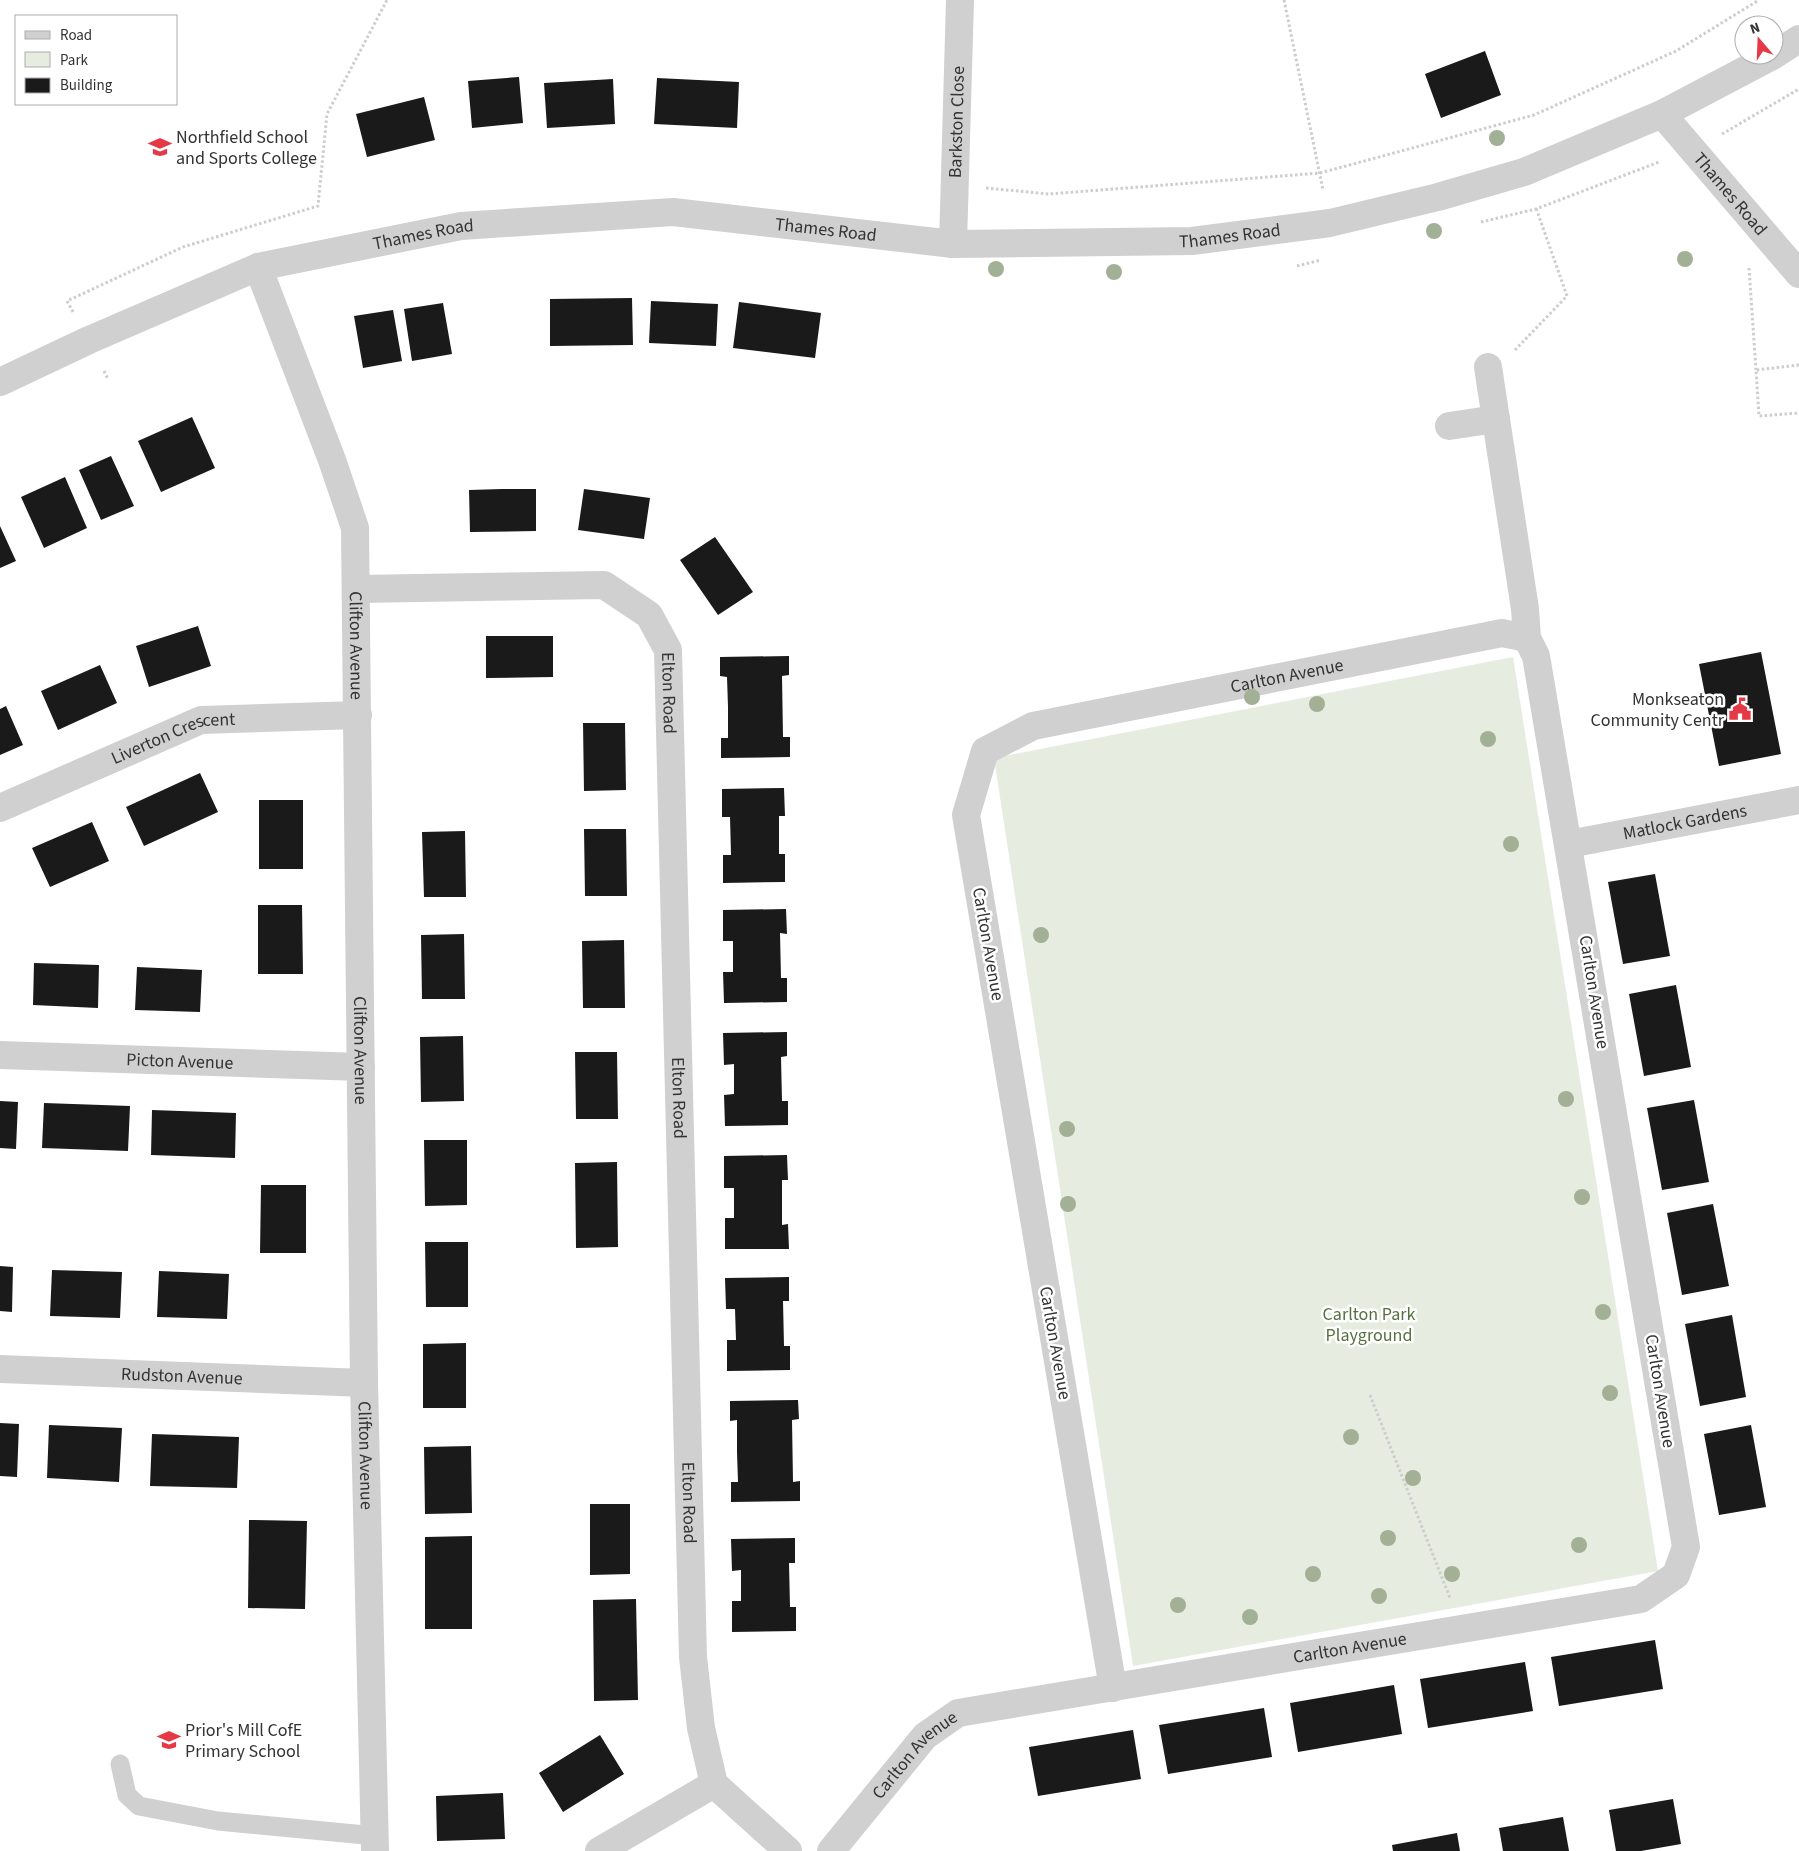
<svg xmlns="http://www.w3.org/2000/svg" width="1799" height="1851" font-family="'Source Sans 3',sans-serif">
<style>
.green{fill:#e6ecdf}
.building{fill:#1a1a1a}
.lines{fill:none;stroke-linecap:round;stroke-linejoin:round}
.path{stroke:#cdcdcd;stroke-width:3;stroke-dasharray:2.5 2.5;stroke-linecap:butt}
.service{stroke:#d0d0d0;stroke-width:19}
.minor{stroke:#d0d0d0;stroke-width:28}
.tertiary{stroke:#d0d0d0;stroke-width:28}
.tree{fill:#a2b095}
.labels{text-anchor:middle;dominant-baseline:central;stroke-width:5;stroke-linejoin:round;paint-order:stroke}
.street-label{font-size:18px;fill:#333;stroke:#fff}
.poi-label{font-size:18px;fill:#333;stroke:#fff;text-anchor:start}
.park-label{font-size:18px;fill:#56703f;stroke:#fff}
</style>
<rect width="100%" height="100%" fill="#fff"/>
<!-- green -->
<path class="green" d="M 1513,657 L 1658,1571 L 1133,1666 L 994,758 Z"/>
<!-- building -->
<path class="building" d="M 1485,51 L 1501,95 L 1441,118 L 1425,74 Z
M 519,77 L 523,123 L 472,128 L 468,81 Z
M 657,78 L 739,82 L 737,128 L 654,124 Z
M 613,79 L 615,124 L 547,128 L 544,83 Z
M 424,97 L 435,140 L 367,157 L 356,114 Z
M 632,298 L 633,345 L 550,346 L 550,299 Z
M 651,301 L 718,304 L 716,346 L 649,343 Z
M 739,302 L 821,313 L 815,358 L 733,348 Z
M 443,303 L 452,354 L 412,361 L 404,309 Z
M 393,310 L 402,361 L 363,368 L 354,316 Z
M 192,417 L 215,468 L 161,492 L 138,441 Z
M 111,456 L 134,506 L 101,520 L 79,470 Z
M 65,477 L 87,528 L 44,548 L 21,497 Z
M 502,489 L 536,489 L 536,531 L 470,532 L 469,490 Z
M 584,489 L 650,498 L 644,539 L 578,530 Z
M 0,526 L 16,561 L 0,568 Z
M 715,537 L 753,592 L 718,615 L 680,560 Z
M 198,626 L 211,666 L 149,687 L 136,646 Z
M 486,636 L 553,636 L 553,677 L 486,678 Z
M 1761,652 L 1781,754 L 1719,766 L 1699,664 Z
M 789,656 L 789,675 L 782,676 L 783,737 L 790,737 L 790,757 L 721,758 L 721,738 L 728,738 L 728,707 L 727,677 L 720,676 L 720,657 Z
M 100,665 L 117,703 L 58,730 L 41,691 Z
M 6,706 L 23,745 L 0,755 L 0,709 Z
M 583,723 L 625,723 L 626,790 L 584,791 Z
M 200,773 L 218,812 L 144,846 L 126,807 Z
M 784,788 L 785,816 L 779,816 L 779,854 L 785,854 L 785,882 L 723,883 L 723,855 L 731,855 L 730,817 L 722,817 L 722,789 Z
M 259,800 L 303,800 L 303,869 L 259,869 Z
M 92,822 L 109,861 L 50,887 L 32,848 Z
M 584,829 L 626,829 L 627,896 L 585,896 Z
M 465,831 L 466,897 L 424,897 L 422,832 Z
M 1655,874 L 1670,956 L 1623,964 L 1608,882 Z
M 258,905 L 302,905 L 303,974 L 258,974 Z
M 786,909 L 787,934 L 780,933 L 781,978 L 787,978 L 787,1002 L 724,1003 L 723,972 L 733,972 L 733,941 L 723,941 L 723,910 Z
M 464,934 L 465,999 L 422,999 L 421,935 Z
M 624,940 L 625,1008 L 583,1008 L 582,941 Z
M 34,963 L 99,965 L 98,1008 L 33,1005 Z
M 137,967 L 202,970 L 200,1012 L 135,1010 Z
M 1676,985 L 1691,1067 L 1644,1076 L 1629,994 Z
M 787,1032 L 787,1056 L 781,1057 L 782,1101 L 788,1101 L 788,1125 L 725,1126 L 724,1095 L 734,1094 L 734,1064 L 724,1065 L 723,1033 Z
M 463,1036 L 464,1101 L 421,1102 L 420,1037 Z
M 575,1052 L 617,1052 L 618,1119 L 576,1119 Z
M 1694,1100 L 1709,1182 L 1662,1190 L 1647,1108 Z
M 0,1101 L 18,1102 L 16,1149 L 0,1148 Z
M 44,1103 L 130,1106 L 128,1151 L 42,1148 Z
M 152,1110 L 236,1113 L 235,1158 L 151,1155 Z
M 424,1140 L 467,1140 L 467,1205 L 425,1206 Z
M 787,1155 L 788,1180 L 782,1180 L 782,1225 L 788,1224 L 789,1249 L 725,1249 L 725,1218 L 734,1218 L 734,1188 L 724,1188 L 724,1156 Z
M 617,1162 L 618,1247 L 576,1248 L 575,1163 Z
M 261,1185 L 306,1185 L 306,1253 L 260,1253 Z
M 1713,1204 L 1729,1286 L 1682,1295 L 1667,1213 Z
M 425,1242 L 468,1242 L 468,1307 L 426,1307 Z
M 0,1266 L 13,1267 L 12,1312 L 0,1311 Z
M 52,1270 L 122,1272 L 120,1318 L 50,1316 Z
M 159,1271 L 229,1274 L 227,1319 L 157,1317 Z
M 789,1277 L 789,1301 L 783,1301 L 784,1346 L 790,1346 L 790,1370 L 727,1371 L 727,1340 L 736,1340 L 735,1309 L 726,1309 L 725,1278 Z
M 1732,1315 L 1746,1397 L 1700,1406 L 1685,1324 Z
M 466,1343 L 466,1408 L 423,1408 L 423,1344 Z
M 798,1400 L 799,1419 L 792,1420 L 793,1482 L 800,1481 L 800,1501 L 731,1502 L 731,1482 L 738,1482 L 737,1452 L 737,1420 L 730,1421 L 730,1401 Z
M 0,1423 L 19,1424 L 17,1477 L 0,1476 Z
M 49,1425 L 122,1428 L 119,1482 L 47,1478 Z
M 1751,1425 L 1766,1507 L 1719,1515 L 1704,1434 Z
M 152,1434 L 239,1437 L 237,1488 L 150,1486 Z
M 471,1446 L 472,1513 L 425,1514 L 424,1447 Z
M 590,1504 L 630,1504 L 630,1574 L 590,1575 Z
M 249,1520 L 307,1521 L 305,1609 L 248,1608 Z
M 472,1536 L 472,1629 L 425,1629 L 425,1537 Z
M 795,1538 L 795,1563 L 789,1563 L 790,1607 L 796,1607 L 796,1631 L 732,1632 L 732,1601 L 741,1601 L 741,1570 L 732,1571 L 731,1539 Z
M 636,1599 L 638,1700 L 594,1701 L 593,1600 Z
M 1655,1640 L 1663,1689 L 1559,1706 L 1551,1657 Z
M 1525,1662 L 1533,1711 L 1428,1728 L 1420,1679 Z
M 1394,1685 L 1402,1734 L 1298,1752 L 1290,1703 Z
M 1264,1708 L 1272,1757 L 1168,1774 L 1159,1725 Z
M 1133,1730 L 1141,1779 L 1038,1796 L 1029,1747 Z
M 600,1735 L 624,1774 L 563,1812 L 539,1773 Z
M 503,1793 L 505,1839 L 437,1841 L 436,1796 Z
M 1673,1799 L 1681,1844 L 1641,1851 L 1616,1851 L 1609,1810 Z
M 1563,1817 L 1569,1851 L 1503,1851 L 1499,1828 Z
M 1457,1833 L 1460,1851 L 1393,1851 L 1392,1845 Z"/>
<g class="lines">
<!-- path -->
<path class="path" d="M 1284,0 L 1323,190
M 1722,134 L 1799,89
M 986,188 L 1049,194 L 1320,173 L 1534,115 L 1676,51 L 1759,0
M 1481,222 L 1536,209 L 1659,162
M 1297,266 L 1321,260
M 1749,268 L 1756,370
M 73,312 L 67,301 L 183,247 L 318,206 L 327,114 L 387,0
M 1515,350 L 1567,296 L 1536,208
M 1799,365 L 1756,370 L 1759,416 L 1799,413
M 104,371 L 108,379
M 1370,1395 L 1450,1598"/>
<!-- service -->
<path class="service" d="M 120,1764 L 127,1795 L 139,1806 L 218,1821 L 376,1836"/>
<!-- minor -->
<g class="minor">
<path id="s1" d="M 1662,114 L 1799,274"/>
<path id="s2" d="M 953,244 L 960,0"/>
<path id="s3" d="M 258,267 L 332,460 L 355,528 L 364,1383 L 375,1851"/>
<path d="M 1449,426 L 1496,419"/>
<path id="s4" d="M 357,589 L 604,585 L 649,615 L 668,650 L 693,1657 L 701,1728 L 714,1784 L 788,1851"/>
<path id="s5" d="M 0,808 L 201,720 L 358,715"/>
<path id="s6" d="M 1569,844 L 1799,800"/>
<path id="s7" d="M 0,1055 L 361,1067"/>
<path id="s8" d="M 0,1369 L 364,1383"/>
<path id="s9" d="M 1113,1688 L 966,815 L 985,751 L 1033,726 L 1502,633 L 1527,638"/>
<path d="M 599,1851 L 714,1784"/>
<path id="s10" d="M 831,1851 L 925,1736 L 958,1713 L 1641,1599 L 1676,1575 L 1686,1547 L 1536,656 L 1527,638 L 1525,609 L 1488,367"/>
</g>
<!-- tertiary -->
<path class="tertiary" id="s11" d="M 0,382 L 89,340 L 258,267 L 461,226 L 673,212 L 953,244 L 1192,241 L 1330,223 L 1438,197 L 1524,172 L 1662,114 L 1774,55 L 1799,39"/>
</g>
<!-- trees -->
<g class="tree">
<circle cx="1497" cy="138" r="8"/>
<circle cx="1434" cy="231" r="8"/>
<circle cx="1685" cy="259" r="8"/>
<circle cx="996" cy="269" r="8"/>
<circle cx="1114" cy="272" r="8"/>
<circle cx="1252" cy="697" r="8"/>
<circle cx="1317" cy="704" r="8"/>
<circle cx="1488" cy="739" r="8"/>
<circle cx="1511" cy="844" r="8"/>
<circle cx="1041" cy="935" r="8"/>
<circle cx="1566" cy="1099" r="8"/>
<circle cx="1067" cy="1129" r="8"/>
<circle cx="1582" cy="1197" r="8"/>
<circle cx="1068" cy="1204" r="8"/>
<circle cx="1603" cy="1312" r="8"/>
<circle cx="1610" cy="1393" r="8"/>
<circle cx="1351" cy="1437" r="8"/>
<circle cx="1413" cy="1478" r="8"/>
<circle cx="1388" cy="1538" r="8"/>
<circle cx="1579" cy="1545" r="8"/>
<circle cx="1313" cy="1574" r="8"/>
<circle cx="1452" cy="1574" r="8"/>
<circle cx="1379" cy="1596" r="8"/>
<circle cx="1178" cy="1605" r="8"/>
<circle cx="1250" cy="1617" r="8"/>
</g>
<!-- icons -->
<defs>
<symbol id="school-bare" viewBox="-9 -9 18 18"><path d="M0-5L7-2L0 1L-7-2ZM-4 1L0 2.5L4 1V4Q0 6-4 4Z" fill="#e63946" stroke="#fff" stroke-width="2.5" paint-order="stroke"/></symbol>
<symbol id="civic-bare" viewBox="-9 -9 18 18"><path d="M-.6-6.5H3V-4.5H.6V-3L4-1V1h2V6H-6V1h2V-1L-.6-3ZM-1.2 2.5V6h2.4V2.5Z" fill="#e63946" stroke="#fff" stroke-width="2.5" paint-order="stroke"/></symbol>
</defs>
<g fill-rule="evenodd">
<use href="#school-bare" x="144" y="131" width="32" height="32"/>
<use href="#civic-bare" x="1724" y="693" width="32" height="32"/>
<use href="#school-bare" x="153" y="1724" width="32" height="32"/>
</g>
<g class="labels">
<!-- street labels -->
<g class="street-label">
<text stroke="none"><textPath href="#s2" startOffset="122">Barkston Close</textPath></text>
<text stroke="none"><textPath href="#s1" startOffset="105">Thames Road</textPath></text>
<text stroke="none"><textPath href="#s11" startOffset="856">Thames Road</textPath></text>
<text stroke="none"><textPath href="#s11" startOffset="451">Thames Road</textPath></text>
<text stroke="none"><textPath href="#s11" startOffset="1261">Thames Road</textPath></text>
<text stroke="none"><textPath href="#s3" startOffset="396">Clifton Avenue</textPath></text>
<text stroke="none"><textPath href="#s9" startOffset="1265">Carlton Avenue</textPath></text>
<text stroke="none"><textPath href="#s4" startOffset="384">Elton Road</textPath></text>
<text stroke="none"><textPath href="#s5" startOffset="188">Liverton Crescent</textPath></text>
<text stroke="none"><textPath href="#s6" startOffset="118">Matlock Gardens</textPath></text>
<text transform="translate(988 944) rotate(80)">Carlton Avenue</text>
<text transform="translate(1594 992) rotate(81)">Carlton Avenue</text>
<text stroke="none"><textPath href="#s3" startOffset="801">Clifton Avenue</textPath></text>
<text stroke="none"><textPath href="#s7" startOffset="180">Picton Avenue</textPath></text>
<text stroke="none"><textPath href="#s4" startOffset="789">Elton Road</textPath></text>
<text transform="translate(1055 1343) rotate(80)">Carlton Avenue</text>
<text stroke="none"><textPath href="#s8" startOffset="182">Rudston Avenue</textPath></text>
<text transform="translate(1660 1391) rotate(81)">Carlton Avenue</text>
<text stroke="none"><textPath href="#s3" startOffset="1206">Clifton Avenue</textPath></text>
<text stroke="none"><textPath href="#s4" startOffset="1194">Elton Road</textPath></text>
<text stroke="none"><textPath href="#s10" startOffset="586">Carlton Avenue</textPath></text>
<text stroke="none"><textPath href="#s10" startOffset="128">Carlton Avenue</textPath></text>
</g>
<!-- poi labels -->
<g class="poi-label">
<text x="176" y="137">Northfield School<tspan x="176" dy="21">and Sports College</tspan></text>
<text x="1724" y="699" text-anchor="end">Monkseaton<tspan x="1724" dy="21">Community Centr</tspan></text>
<text x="185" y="1730">Prior's Mill CofE<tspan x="185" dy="21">Primary School</tspan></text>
</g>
<!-- park labels -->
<g class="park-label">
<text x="1369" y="1314">Carlton Park<tspan x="1369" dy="21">Playground</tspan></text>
</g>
</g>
<!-- legend -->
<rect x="15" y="15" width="162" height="90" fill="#ffffff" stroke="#adadad"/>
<rect x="25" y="31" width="25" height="8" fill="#d0d0d0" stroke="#adadad"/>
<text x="60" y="40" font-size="15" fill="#333333">Road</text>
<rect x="25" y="52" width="25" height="15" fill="#e6ecdf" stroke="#adadad"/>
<text x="60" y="65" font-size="15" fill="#333333">Park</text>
<rect x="25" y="78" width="25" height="15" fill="#1a1a1a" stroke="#adadad"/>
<text x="60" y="90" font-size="15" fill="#333333">Building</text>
<!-- north arrow -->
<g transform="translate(1759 40) rotate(341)"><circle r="24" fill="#ffffff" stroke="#adadad"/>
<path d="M0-4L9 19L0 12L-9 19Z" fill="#e63946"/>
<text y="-8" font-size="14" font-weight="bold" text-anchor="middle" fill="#333333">N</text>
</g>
</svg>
